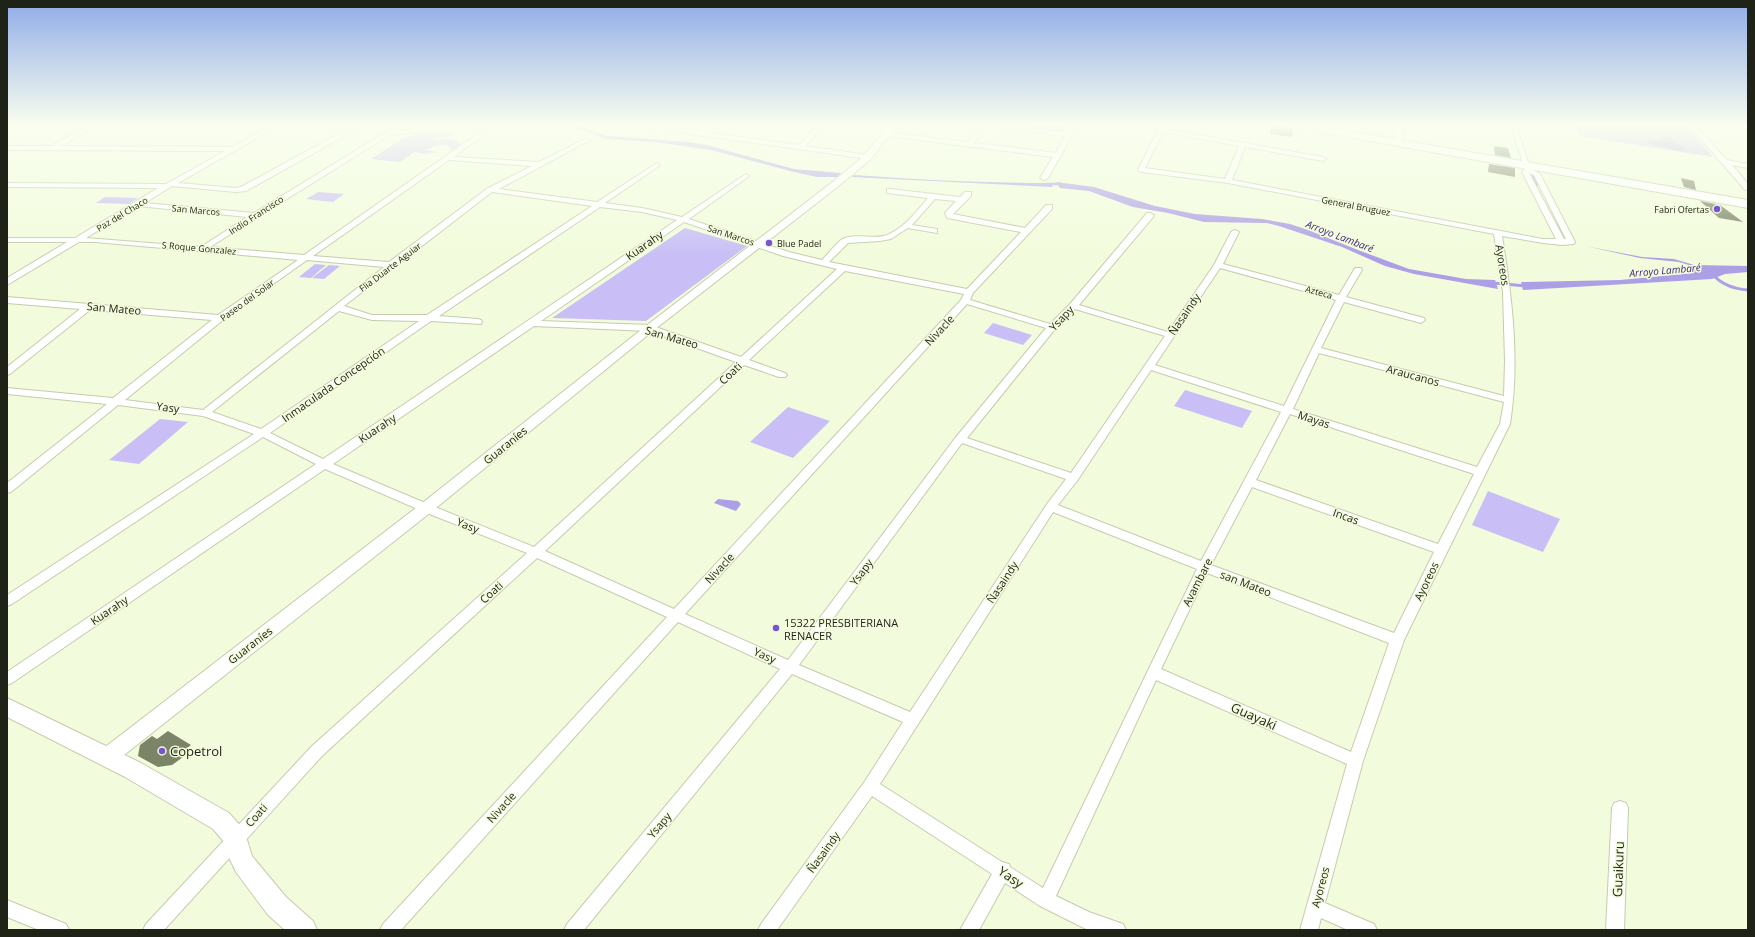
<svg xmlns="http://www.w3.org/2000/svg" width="1755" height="937" font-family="'Open Sans',sans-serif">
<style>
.green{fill:#c9bff6}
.water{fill:#ad9fe6}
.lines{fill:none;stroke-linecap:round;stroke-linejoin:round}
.stream-far1{stroke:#ad9fe6;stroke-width:2.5}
.stream{stroke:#ad9fe6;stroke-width:3}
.building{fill:#7b8467}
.minor-casing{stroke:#c3cdae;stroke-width:2}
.tertiary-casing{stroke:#c3cdae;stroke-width:2}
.secondary-casing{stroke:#c3cdae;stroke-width:2}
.primary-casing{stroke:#c3cdae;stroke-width:2}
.minor{fill:#fff;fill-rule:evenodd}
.tertiary{fill:#fff;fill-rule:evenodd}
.secondary{fill:#fff;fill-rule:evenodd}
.primary{fill:#fff;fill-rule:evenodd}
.poi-dot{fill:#7854ce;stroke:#f2fcdc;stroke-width:1.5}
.labels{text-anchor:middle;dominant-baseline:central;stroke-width:3;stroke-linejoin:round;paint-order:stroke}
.far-street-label{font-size:9px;fill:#1f2317;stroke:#f2fcdc}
.far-poi-label{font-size:9px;fill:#1f2317;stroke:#f2fcdc;text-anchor:end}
.far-water-label{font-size:10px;font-style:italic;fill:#402577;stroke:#f2fcdc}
.street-label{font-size:11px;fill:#1f2317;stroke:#f2fcdc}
.poi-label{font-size:11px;fill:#1f2317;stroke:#f2fcdc;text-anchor:start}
.near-street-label{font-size:13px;fill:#1f2317;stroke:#f2fcdc}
.near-poi-label{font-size:13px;fill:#1f2317;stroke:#f2fcdc;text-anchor:start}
</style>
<rect width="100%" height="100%" fill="#f2fcdc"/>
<!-- green -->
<path class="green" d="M 411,124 L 429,124 L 418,131 L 446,131 L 453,134 L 451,136 L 435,138 L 432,140 C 441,140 456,137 462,145 L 458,148 L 449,150 L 451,147 C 444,144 433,145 426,150 L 438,152 L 425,154 L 414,152 L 400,162 L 371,159 L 407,136 L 417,136 L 397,131 L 399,129 Z
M 1023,124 L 1067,125 L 1062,133 L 1021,127 Z
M 1573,124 L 1685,124 L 1713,157 L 1579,136 Z
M 318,192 L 344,194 L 333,202 L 306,199 Z
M 105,197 L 138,198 L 129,204 L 96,203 Z
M 685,228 L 747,246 L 646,321 L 552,318 Z
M 315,264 L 326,265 L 311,278 L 299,277 Z
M 329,265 L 340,266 L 324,279 L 312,278 Z
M 993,323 L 1032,335 L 1023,345 L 984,333 Z
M 1185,390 L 1252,411 L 1242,428 L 1174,406 Z
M 788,407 L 830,421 L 793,458 L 750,442 Z
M 160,419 L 188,422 L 139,464 L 109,460 Z
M 1488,491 L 1560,519 L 1543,552 L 1472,525 Z"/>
<!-- water -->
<path class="water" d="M 563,124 L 577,124 L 592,131 L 608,136 L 689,142 L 707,145 L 794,169 L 841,173 L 837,177 L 817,177 L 794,172 L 711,150 L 655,142 L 607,139 Z
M 1660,136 L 1667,137 L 1674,140 L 1674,142 L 1678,143 L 1686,150 L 1680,151 L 1650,144 L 1647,139 L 1668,141 L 1662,140 Z
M 854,175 C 919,180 985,183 1050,183 L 1053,187 L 852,177 Z
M 1056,182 L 1094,187 L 1155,206 L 1195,214 L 1262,219 L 1290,224 L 1308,230 L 1358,250 L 1409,269 L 1466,279 L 1495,280 L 1498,289 L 1414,274 L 1385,266 L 1342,247 L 1279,226 L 1267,223 L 1204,222 L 1168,213 L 1133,207 L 1089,191 L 1060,188 Z
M 1585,246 L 1642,257 L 1674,259 L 1694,265 L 1748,266 L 1748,272 L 1725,274 L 1712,279 L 1523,290 L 1521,282 L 1620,280 L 1684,274 L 1693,273 L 1694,271 L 1692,266 L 1679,262 L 1640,258 Z
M 718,499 L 738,501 L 741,504 L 736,511 L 714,503 Z"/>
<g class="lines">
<!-- stream-far1 -->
<path class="stream-far1" d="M 1531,173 L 1537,185
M 1047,184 L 1061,184"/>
<!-- stream -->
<path class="stream" d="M 1712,274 C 1722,285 1734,289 1748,290
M 1493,283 L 1526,286"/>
</g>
<!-- building -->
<path class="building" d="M 1272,125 L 1293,129 L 1292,137 L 1270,134 Z
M 1494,146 L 1508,148 L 1511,158 L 1495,155 Z
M 1489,164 L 1515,168 L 1515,177 L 1488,172 Z
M 1681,178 L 1694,181 L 1696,190 L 1684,187 Z
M 1700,201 L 1720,205 L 1743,222 L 1719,218 Z
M 168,731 L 191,745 L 181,753 L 183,757 L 172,765 L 158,767 L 138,756 L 140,745 L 152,736 L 157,739 Z"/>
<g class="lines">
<defs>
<path id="minor" d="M 12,124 L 19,124 L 7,131 L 7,126 Z
M 92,124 L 99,124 L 61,146 L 232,147 L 275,124 L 282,124 L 178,183 L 236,188 L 241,187 L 351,127 L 330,126 L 327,124 L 365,124 L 361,127 L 246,191 L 236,192 L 172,186 L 145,203 L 254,213 L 399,124 L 406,124 L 397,131 C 409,131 421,123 432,124 C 422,133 404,135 391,134 L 210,247 L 304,255 L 492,124 L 499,124 L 454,157 L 539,162 L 585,139 L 590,140 L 499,189 L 597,202 L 657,163 L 659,164 L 659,166 L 605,203 L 642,208 L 682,217 L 746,174 L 749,176 L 748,177 L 689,219 L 789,252 L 822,260 C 828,254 834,246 841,240 C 852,232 874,240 887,235 C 904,228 916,212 928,198 L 887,193 L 887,189 L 890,189 L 960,197 L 965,192 L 971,192 L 971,196 L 953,214 L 1025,228 L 1046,205 L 1052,205 L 1052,209 L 973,293 L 970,300 L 1050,324 L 1070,304 L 1147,213 L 1150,213 L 1154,215 L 1153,217 L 1079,305 L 1168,332 L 1214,265 L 1231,232 L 1235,230 L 1239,232 L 1223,264 L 1339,295 L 1355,268 L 1361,268 L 1362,270 L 1346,297 L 1424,318 L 1425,320 L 1421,323 L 1344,302 L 1321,348 L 1504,396 L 1505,361 L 1503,292 L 1494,234 L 1228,183 L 1141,172 L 1138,170 L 1161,124 L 1167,124 L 1165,129 L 1323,157 L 1326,159 L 1323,161 L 1245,147 L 1232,180 L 1543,239 L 1556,239 L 1522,172 L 1525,169 L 1510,124 L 1516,124 L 1529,165 L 1532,169 L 1540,174 L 1575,242 L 1574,244 L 1562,245 L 1543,243 L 1502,236 C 1512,298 1520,361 1510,424 L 1404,640 L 1363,761 L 1325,903 L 1374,924 L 1377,930 L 1348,930 L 1321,918 L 1318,930 L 1300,930 L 1347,764 L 1156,680 L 1056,896 L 1089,912 L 1123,924 L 1126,930 L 1090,930 L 1086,929 L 1040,906 L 1005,883 L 979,930 L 960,930 L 992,874 L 872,796 L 777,930 L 758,930 L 761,924 L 865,781 L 903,722 L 792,674 L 584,930 L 564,930 L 567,924 L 780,669 L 678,622 L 401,930 L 380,930 L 383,924 L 667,617 L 537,558 L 322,756 L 164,930 L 143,930 L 146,924 L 312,746 L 527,553 L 422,511 L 325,469 L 12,683 L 7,685 L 7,672 L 316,464 L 263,437 L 12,604 L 7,606 L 7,595 L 254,434 L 203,416 L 118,405 L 11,492 L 7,493 L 7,483 L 107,404 L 7,394 L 7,388 L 113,398 L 212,320 L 90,310 L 10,374 L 7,375 L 7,367 L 80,309 L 7,303 L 7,297 L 218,315 L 298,260 L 95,242 L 79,242 L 7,285 L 7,278 L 67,242 L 7,242 L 7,238 L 75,238 L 158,188 L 7,187 L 7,183 L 166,184 L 225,151 L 7,150 L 7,146 L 51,146 ZM 1163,132 L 1239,146 L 1225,179 L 1145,168 ZM 449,160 L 532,166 L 488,188 L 389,262 L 313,256 ZM 1529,173 L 1534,175 L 1566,239 L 1564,239 ZM 492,192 L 592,206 L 427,315 L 372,315 L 344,306 ZM 935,199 L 956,201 L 945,213 L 947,218 L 1021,232 L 967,289 L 829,262 L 848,243 L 880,241 L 891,239 L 908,228 L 937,233 L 937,229 L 912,225 ZM 138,206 L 247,217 L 201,247 L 86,238 ZM 600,207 L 642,212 L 677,220 L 323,459 L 270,433 L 431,321 L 481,324 L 482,322 L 481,320 L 478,319 L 439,316 ZM 684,222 L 783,256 L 837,269 L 741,357 L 650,325 L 541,321 ZM 307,260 L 384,267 L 203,410 L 125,400 L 223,320 ZM 1220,268 L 1336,300 L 1284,406 L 1155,365 ZM 845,271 L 964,294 L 961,300 L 674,609 L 545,551 L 744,365 L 779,377 L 785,377 L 787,375 L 785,373 L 749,360 ZM 967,304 L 1046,328 L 956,437 L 788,660 L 685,614 ZM 1075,309 L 1165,336 L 1071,473 L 967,438 L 1055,329 ZM 339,311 L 372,320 L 419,321 L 261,429 L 212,412 ZM 534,326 L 649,331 L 736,362 L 534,547 L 430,505 L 333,464 ZM 1319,353 L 1504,402 L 1500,424 L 1477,467 L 1293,409 ZM 1151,370 L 1281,412 L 1201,561 L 1058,505 L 1077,481 ZM 1290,414 L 1474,474 L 1438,544 L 1256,480 ZM 962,443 L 1066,479 L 1047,504 L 910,712 L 799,665 ZM 1252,487 L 1434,552 L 1394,633 L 1211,565 ZM 1053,512 L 1197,569 L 1043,888 L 1010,867 L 1009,864 L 1002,862 L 880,784 ZM 1207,573 L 1389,643 L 1351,752 L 1161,669 Z
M 630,124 L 644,124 L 698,131 L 708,124 L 714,124 L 705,132 L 799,145 L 819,124 L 825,124 L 805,146 L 868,155 L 871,157 L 868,159 L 633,126 Z
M 981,124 L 996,124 L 1068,133 L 1073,124 L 1079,124 L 1048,178 L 1044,180 L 1040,178 L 1053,157 L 886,136 L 883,134 L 886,132 L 968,142 ZM 986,126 L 1065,136 L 1056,153 L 974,143 Z
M 1688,124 L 1694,124 L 1727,160 L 1748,164 L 1748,168 L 1732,165 L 1748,184 L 1748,190 L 1745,190 Z
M 1620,801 L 1626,803 L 1628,808 L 1624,930 L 1606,930 L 1612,808 L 1614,803 Z
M 7,900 L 66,924 L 69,930 L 39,930 L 7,917 Z"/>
<path id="tertiary" d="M 889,124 L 897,124 L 871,159 L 841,184 L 654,330 L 431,512 L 114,763 L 107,765 L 100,763 L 97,757 L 100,751 L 421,504 L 646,326 L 835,180 L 865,155 Z
M 1395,124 L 1403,124 L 1402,142 L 1398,144 L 1394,142 Z"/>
<path id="secondary" d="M 7,698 L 141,763 L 229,813 L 244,830 L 252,856 L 286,897 L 313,921 L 317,930 L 285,930 L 268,915 L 236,872 L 226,851 L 225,843 L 213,829 L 125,777 L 7,717 Z"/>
<path id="primary" d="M 1286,124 L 1307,124 L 1748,200 L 1748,208 L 1291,127 Z"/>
</defs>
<!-- minor casing -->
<use href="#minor" class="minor-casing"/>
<!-- tertiary casing -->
<use href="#tertiary" class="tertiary-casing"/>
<!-- secondary casing -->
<use href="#secondary" class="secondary-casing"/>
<!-- primary casing -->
<use href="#primary" class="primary-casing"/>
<!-- minor -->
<use href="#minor" class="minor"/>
<!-- tertiary -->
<use href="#tertiary" class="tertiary"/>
<!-- secondary -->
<use href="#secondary" class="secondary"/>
<!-- primary -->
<use href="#primary" class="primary"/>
</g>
<!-- sky -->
<linearGradient id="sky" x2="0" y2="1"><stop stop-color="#90ace7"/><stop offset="0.49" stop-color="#f9feef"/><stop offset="1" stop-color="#f9feef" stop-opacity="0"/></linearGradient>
<rect width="1755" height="255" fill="url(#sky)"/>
<!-- markers -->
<g class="poi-dot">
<circle cx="1717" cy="209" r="4"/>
<circle cx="769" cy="243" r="4"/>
<circle cx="776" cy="628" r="4"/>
<circle cx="162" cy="751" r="4"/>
</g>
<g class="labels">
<!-- far-street labels -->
<g class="far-street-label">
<text transform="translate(1356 206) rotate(11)">General Bruguez</text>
<text transform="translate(196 210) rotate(5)">San Marcos</text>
<text transform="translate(122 214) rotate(-31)">Paz del Chaco</text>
<text transform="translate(256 215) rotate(-33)">Indio Francisco</text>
<text transform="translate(731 235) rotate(18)">San Marcos</text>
<text transform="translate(199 248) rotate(5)">S Roque Gonzalez</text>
<text transform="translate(390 267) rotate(-37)">Flia Duarte Aguiar</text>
<text transform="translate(1319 292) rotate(15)">Azteca</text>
<text transform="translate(247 300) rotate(-36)">Paseo del Solar</text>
</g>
<!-- far-poi labels -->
<g class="far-poi-label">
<text x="1709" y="209">Fabri Ofertas</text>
<text x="777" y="243" text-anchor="start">Blue Padel</text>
</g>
<!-- far-water labels -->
<g class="far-water-label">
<text transform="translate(1340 236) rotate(21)">Arroyo Lambaré</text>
<text transform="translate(1665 270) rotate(-5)">Arroyo Lambaré</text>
</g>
<!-- street labels -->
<g class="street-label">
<text transform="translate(644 245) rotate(-35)">Kuarahy</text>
<text transform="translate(1503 265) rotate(81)">Ayoreos</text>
<text transform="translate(114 308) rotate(5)">San Mateo</text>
<text transform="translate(1184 314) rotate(-56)">Ñasaindy</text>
<text transform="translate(1061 318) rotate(-47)">Ysapy</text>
<text transform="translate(939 330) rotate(-47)">Nivacle</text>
<text transform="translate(672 337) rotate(16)">San Mateo</text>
<text transform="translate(730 373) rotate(-43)">Coati</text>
<text transform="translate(1413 375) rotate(15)">Araucanos</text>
<text transform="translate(333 384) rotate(-35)">Inmaculada Concepción</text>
<text transform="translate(168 407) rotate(8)">Yasy</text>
<text transform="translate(1314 419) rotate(18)">Mayas</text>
<text transform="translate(377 428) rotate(-34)">Kuarahy</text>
<text transform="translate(505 445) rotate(-39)">Guaraníes</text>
<text transform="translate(1346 516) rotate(20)">Incas</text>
<text transform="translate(468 525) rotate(22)">Yasy</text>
<text transform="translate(719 568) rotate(-47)">Nivacle</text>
<text transform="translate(861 572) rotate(-53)">Ysapy</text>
<text transform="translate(1426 581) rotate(-64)">Ayoreos</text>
<text transform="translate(1002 582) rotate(-57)">Ñasaindy</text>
<text transform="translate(1197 582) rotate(-63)">Avambare</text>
<text transform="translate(1246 583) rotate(21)">san Mateo</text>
<text transform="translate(491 592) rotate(-42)">Coati</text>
<text transform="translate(109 610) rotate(-34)">Kuarahy</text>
<text transform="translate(250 645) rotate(-38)">Guaraníes</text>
<text transform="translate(765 655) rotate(24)">Yasy</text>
<text transform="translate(501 807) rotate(-48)">Nivacle</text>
<text transform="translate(256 815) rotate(-48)">Coati</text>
<text transform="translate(659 825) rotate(-50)">Ysapy</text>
<text transform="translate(823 852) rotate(-54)">Ñasaindy</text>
<text transform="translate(1320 887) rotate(-75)">Ayoreos</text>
</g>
<!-- poi labels -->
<g class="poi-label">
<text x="784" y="622">15322 PRESBITERIANA<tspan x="784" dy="13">RENACER</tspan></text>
</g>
<!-- near-street labels -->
<g class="near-street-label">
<text transform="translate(1254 716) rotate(24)">Guayaki</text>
<text transform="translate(1618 869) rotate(-88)">Guaikuru</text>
<text transform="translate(1011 877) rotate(34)">Yasy</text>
</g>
<!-- near-poi labels -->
<g class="near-poi-label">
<text x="170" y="751">Copetrol</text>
</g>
</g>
<!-- border -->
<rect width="1755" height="937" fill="none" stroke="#1f2317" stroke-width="16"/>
</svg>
